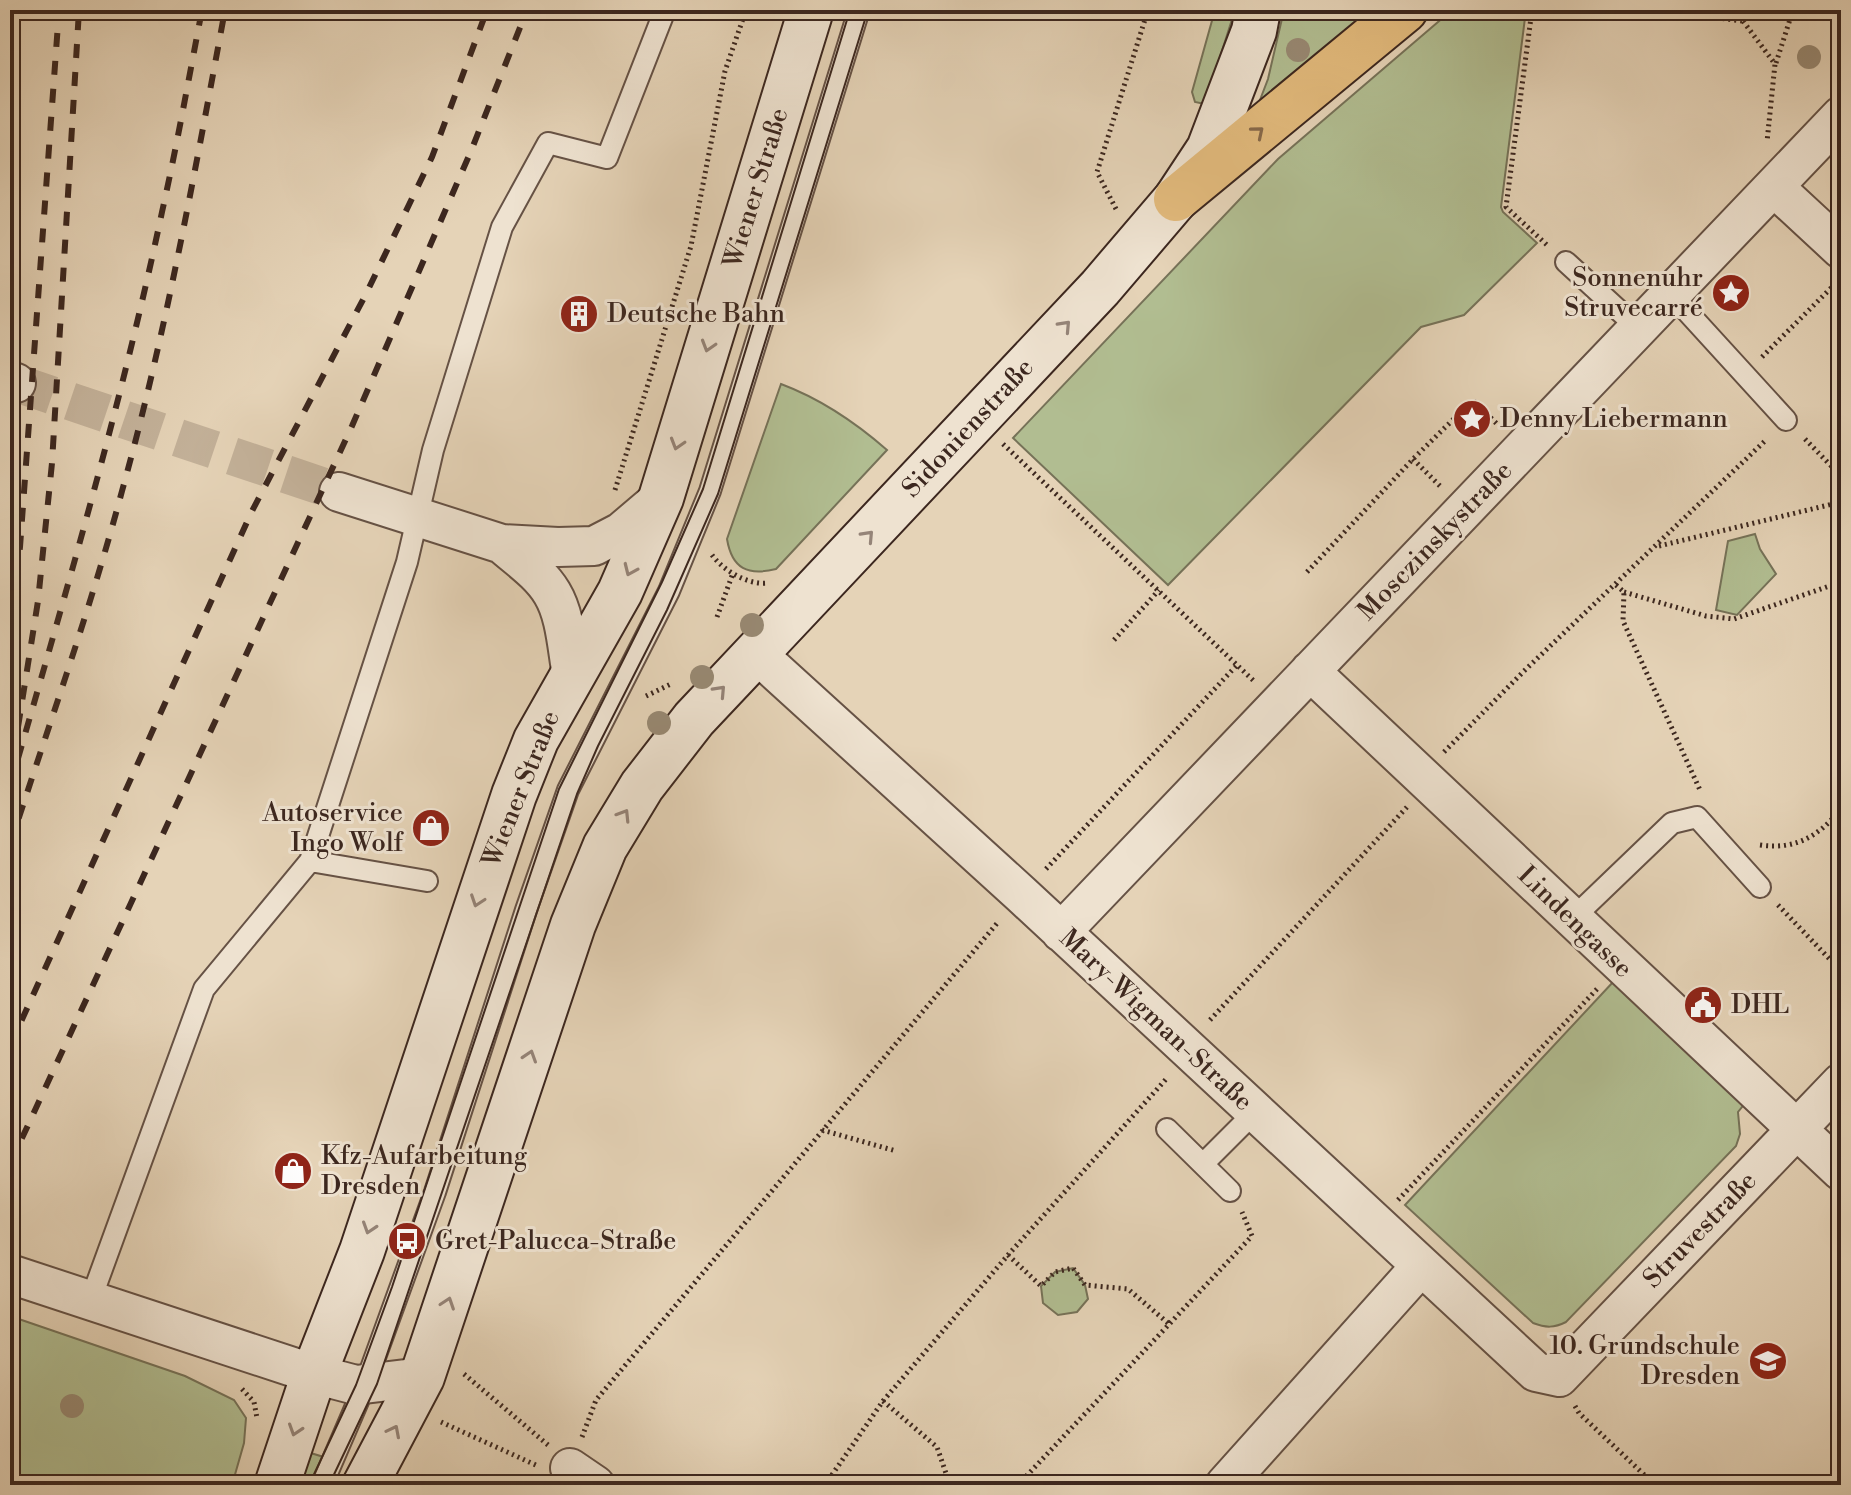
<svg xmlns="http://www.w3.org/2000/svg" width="1851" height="1495" font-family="'Libre Bodoni',serif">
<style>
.green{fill:#b1bd91;stroke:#767258;stroke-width:2}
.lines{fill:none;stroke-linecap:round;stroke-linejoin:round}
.street-tunnel{stroke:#c3b199;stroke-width:38;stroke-dasharray:38 19;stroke-linecap:butt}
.lane-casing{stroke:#665245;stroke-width:24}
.street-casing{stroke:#665245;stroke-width:42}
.secondary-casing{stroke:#3c271f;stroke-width:48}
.primary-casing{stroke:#3c271f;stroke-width:48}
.path{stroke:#3c271f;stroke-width:5;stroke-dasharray:2 4;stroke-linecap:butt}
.lane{stroke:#eee2d0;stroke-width:20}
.street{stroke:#eee2d0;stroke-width:38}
.secondary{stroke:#eee2d0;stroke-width:44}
.primary{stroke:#e2ba7c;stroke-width:44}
.tram{stroke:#3c271f;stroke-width:2}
.rail{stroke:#3c271f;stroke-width:6;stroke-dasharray:14 14;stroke-linecap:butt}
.tree{fill:#988973}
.oneway{stroke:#876949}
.oneway2{stroke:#958478}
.labels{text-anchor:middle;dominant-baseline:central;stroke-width:6;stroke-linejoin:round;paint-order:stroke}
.street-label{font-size:26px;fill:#3c271f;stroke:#eee2d0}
.poi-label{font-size:26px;fill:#3c271f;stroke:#eee2d0;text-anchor:start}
</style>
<rect width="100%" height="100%" fill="#e5d3b7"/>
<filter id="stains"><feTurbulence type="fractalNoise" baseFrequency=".0025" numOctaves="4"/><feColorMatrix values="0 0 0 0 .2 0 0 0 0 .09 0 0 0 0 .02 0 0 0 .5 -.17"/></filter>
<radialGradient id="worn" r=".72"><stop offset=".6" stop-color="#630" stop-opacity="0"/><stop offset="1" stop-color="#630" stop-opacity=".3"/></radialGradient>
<!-- green -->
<path class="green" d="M 1215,10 L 1235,10 L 1205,104 L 1195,102 L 1192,92 Z
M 1284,10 L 1387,10 L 1250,126 L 1268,79 Z
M 1452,10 L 1526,10 L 1501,207 L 1503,212 L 1537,243 L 1464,315 L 1421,327 L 1168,585 L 1013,438 L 1278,159 Z
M 781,384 C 821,399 855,422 887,450 L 776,569 C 748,576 732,569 727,539 Z
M 1755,534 L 1760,549 L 1776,574 L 1737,615 L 1716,610 L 1728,541 Z
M 1614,981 L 1746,1102 L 1738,1112 L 1740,1134 L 1736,1146 L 1566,1322 C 1554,1328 1546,1328 1533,1323 L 1405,1205 Z
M 1073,1268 L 1085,1285 L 1088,1299 L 1077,1312 L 1058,1315 L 1043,1303 L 1041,1286 L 1055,1272 Z
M 10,1316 L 185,1376 L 234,1400 L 246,1418 L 244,1443 L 232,1485 L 10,1485 Z
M 304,1451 L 327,1458 L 315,1485 L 293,1485 Z"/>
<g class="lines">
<!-- street-tunnel -->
<path class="street-tunnel" d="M 16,383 L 339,492"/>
<defs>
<path id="lane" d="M 1566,262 L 1638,328
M 1671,294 L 1786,420
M 310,861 L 427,881
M 1572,919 L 1672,823 L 1697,817 L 1760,887
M 1167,1129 L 1230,1191
M 1203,1164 L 1255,1112
M 91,1299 L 204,989 L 310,861 L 407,562 L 433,450 L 502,227 L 548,143 L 607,158 L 665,10
M 322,1485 L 365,1385 L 435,1192 L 526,910 L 568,790 L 669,591 L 710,491 L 859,10"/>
<path id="street" d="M 1774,187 L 1841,249
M 10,381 L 16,383
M 339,492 L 502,544 L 558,547 L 594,546 L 621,532 L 661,498
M 502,544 C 519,559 540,573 552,593 C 566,616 567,649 572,675
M 757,654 L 1022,895 L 1536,1372 L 1559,1377 L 1841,1083
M 1310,671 L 1841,1171
M 1061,932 L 1841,116
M 10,1274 L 314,1374 L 356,1385 L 422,1377
M 570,1468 L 595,1485
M 1225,1485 L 1421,1266"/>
<path id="secondary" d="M 277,1485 L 314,1374 L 362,1251 L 514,795 L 536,740 L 620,592 L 661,498 L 811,10
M 365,1485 L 422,1377 L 573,925 L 605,847 L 642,786 L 694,719 L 1100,288 L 1176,199 L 1209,149 L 1254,31 L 1258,10"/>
<path id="primary" d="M 1176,199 L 1405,10"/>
</defs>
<!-- lane casing -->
<use href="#lane" class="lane-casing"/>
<!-- street casing -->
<use href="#street" class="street-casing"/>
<!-- secondary casing -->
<use href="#secondary" class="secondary-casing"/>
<!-- primary casing -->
<use href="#primary" class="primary-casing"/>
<!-- path -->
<path class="path" d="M 1532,10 L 1506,207 L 1547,245
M 1657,10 L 1742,21
M 1739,10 L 1743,21 L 1775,64 L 1767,142
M 1776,63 L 1793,10
M 1116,209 L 1097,172 L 1148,10
M 1762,357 L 1834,285 L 1838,286
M 1805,439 L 1841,476
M 1003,444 L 1255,682
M 1413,459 L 1441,487
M 615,490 L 691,246 L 725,71 L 746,10
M 1659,546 L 1841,502
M 712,555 C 723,570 747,585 767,583
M 1307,572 L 1413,459 L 1473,400 L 1499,426
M 1616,585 L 1624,592 L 1623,621 L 1700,790
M 1624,592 L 1706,616 L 1734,619 L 1841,582
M 717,617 L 733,573
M 1114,640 L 1159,590
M 646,696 L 673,683
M 1444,752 L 1524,671 L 1767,439
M 1760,845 C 1796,850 1819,836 1841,809
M 1046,869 L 1237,665
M 1778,905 L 1841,971
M 1210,1020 L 1407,807
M 822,1130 L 896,1151
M 1398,1200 L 1597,989
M 1008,1255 L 1041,1286 L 1055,1272 L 1073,1268 L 1085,1285 L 1128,1289 L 1168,1323
M 464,1374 L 548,1445
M 242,1389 L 254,1402 L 257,1418
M 883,1401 L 937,1447 L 950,1485
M 1575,1406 L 1579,1413 L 1655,1485
M 441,1422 L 538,1466
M 582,1437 L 596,1400 L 999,921
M 825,1485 L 883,1401 L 1008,1255 L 1168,1077
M 1018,1485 L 1252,1236 L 1242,1212"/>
<!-- lane -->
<use href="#lane" class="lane"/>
<!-- street -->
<use href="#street" class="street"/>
<!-- secondary -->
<use href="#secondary" class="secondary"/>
<!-- primary -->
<use href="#primary" class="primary"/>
<!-- tram -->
<path class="tram" d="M 309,1485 L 356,1385 L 392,1287 L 559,789 L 662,582 L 703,489 L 850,10
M 329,1485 L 377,1384 L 577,794 L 598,746 L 667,610 L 718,494 L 868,10"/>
<!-- rail -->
<path class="rail" d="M 10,633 L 20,547 L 59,10
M 18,727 L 38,601 L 52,463 L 79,10
M 10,786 C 65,596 121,406 162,212 C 177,145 189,77 202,10
M 10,845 C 48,727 90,611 122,491 C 166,333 195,171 225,10
M 10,1046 L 252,511 L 366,294 L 432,157 L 487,10
M 10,1164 L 352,426 L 471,151 L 527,10"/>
</g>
<!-- trees -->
<g class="tree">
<circle cx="1298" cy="50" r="12"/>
<circle cx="1809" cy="57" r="12"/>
<circle cx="752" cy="625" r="12"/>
<circle cx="702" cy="677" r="12"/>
<circle cx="659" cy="723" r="12"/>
<circle cx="72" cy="1406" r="12"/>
</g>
<!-- one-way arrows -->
<defs><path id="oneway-chevron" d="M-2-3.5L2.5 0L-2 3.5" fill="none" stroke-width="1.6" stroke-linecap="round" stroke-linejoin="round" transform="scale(2)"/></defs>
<use class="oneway" href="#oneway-chevron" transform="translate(1258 132) rotate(-40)"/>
<g class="oneway2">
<use href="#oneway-chevron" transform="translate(1065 326) rotate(-47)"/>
<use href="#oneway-chevron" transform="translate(708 346) rotate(107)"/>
<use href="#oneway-chevron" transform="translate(677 444) rotate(107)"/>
<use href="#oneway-chevron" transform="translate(868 536) rotate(-47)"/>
<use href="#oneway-chevron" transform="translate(630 570) rotate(114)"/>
<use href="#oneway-chevron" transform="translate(720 691) rotate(-47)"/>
<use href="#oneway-chevron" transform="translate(624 815) rotate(-58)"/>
<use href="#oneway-chevron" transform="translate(477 901) rotate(109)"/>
<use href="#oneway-chevron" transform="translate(530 1056) rotate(-72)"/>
<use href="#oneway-chevron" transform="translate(369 1228) rotate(108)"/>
<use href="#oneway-chevron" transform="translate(448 1303) rotate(-71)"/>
<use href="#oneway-chevron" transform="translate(295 1430) rotate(108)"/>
<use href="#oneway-chevron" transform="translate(394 1431) rotate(-63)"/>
</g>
<!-- icons -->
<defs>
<symbol id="sight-disc" viewBox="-11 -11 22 22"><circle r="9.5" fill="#8f2418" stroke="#eee2d0"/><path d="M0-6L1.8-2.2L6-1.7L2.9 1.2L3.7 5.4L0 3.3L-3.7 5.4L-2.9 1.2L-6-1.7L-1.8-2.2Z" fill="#fff"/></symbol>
<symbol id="building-disc" viewBox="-11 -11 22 22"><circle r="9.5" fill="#8f2418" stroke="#eee2d0"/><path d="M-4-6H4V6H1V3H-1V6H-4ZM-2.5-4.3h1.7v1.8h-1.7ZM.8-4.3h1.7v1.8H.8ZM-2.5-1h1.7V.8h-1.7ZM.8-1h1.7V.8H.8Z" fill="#fff"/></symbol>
<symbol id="shop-disc" viewBox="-11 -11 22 22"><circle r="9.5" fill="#8f2418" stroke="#eee2d0"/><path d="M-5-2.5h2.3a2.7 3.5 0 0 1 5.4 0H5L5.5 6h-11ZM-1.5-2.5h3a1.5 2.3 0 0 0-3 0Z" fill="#fff"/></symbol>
<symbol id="civic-disc" viewBox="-11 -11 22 22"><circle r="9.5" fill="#8f2418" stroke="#eee2d0"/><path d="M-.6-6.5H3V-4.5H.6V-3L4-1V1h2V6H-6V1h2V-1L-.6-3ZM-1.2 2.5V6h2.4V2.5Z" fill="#fff"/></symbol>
<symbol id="bus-disc" viewBox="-11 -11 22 22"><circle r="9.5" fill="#8f2418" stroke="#eee2d0"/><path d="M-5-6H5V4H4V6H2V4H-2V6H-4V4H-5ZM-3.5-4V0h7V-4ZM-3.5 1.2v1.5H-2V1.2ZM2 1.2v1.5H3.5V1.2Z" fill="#fff"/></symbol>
<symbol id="school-disc" viewBox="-11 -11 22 22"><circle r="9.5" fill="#8f2418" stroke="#eee2d0"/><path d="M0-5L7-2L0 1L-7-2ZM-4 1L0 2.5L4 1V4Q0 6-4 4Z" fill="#fff"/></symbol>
</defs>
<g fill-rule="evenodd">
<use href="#sight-disc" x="1709" y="271" width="44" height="44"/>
<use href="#building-disc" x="557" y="292" width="44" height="44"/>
<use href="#sight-disc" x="1450" y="397" width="44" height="44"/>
<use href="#shop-disc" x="409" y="806" width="44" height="44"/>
<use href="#civic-disc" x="1681" y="983" width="44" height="44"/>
<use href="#shop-disc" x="271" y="1149" width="44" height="44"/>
<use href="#bus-disc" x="385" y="1219" width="44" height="44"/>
<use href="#school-disc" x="1746" y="1339" width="44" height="44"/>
</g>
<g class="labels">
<!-- street labels -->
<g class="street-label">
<text transform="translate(756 188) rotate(-73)">Wiener Straße</text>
<text transform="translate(968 428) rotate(-47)">Sidonienstraße</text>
<text transform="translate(1435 541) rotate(-46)">Mosczinskystraße</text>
<text transform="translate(521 789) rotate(-68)">Wiener Straße</text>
<text transform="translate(1575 922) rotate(44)">Lindengasse</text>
<text transform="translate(1156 1020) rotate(43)">Mary-Wigman-Straße</text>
<text transform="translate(1700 1230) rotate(-46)">Struvestraße</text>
</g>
<!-- poi labels -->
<g class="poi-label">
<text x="1703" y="278" text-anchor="end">Sonnenuhr<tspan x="1703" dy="30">Struvecarré</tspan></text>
<text x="607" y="314">Deutsche Bahn</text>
<text x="1500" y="419">Denny Liebermann</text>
<text x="403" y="813" text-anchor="end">Autoservice<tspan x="403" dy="30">Ingo Wolf</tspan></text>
<text x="1731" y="1005">DHL</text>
<text x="321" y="1156">Kfz-Aufarbeitung<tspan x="321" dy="30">Dresden</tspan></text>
<text x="435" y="1241">Gret-Palucca-Straße</text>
<text x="1740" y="1346" text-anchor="end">10. Grundschule<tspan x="1740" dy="30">Dresden</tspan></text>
</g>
</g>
<!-- margin -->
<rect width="1851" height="1495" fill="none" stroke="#e5d3b7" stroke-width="40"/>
<rect x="12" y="12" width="1827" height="1471" fill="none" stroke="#3c271f" stroke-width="4"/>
<rect x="20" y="20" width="1811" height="1455" fill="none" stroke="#3c271f" stroke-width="2"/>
<rect width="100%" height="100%" filter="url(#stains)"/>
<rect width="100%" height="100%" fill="url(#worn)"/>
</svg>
